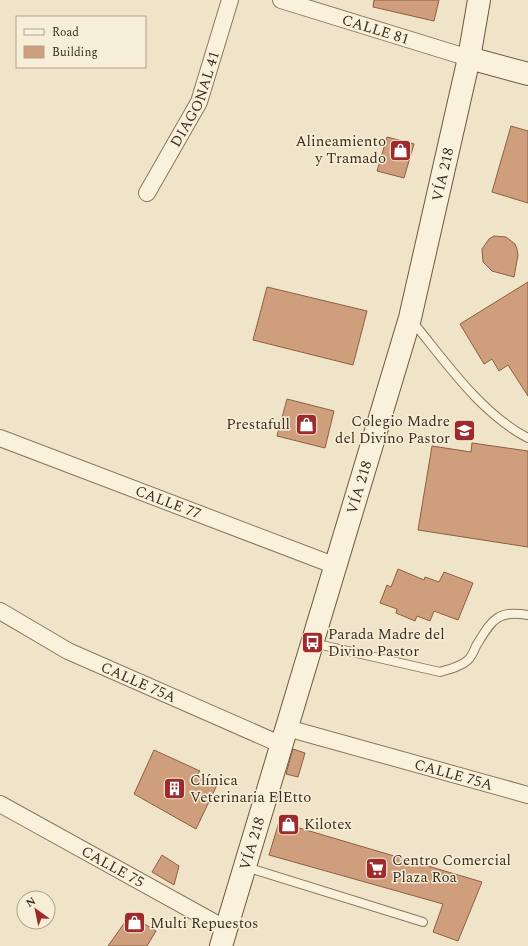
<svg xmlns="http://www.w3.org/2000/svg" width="528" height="946" font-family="Spectral,serif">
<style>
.building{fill:#cf9f7d;stroke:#8d5f41}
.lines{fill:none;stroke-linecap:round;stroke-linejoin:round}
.service-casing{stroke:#8d765c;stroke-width:10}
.minor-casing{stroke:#8d765c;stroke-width:18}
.secondary-casing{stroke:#6f573f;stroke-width:24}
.service{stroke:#faf1dc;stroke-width:8}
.minor{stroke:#faf1dc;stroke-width:16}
.secondary{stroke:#faf1dc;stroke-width:22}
.labels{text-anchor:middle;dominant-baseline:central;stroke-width:3;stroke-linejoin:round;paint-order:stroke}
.street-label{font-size:15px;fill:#3d2e20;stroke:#f7eed8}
.poi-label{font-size:15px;fill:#3d2e20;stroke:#f7eed8;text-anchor:start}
</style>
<rect width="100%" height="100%" fill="#f0e4c8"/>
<!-- building -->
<path class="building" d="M 374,0 L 439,0 L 434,21 L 373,7 Z
M 511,126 L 528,131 L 528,203 L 492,192 Z
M 387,137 L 414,144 L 404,178 L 377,171 Z
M 494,236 L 506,237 L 515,244 L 517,249 L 518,255 L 514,277 L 492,271 L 483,262 L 482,249 L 489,239 Z
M 528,282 L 528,396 L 508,365 L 499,371 L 492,359 L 484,364 L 460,324 Z
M 267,287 L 367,311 L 353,365 L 253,340 Z
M 287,399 L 334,411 L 325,448 L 277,436 Z
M 472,443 L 528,451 L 528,547 L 418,530 L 432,446 L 471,452 Z
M 398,569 L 424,580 L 425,577 L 439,582 L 444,572 L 473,583 L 458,620 L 434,611 L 430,621 L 417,616 L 415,621 L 396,613 L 397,609 L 380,603 L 387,585 L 391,587 Z
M 293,749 L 305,753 L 298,777 L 286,774 Z
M 154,750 L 200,771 L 196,776 L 217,785 L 196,829 L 134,794 Z
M 279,822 L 482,882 L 458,941 L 433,932 L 443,904 L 269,855 Z
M 162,855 L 179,866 L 174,885 L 152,872 Z
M 130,915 L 156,931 L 147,946 L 108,946 Z"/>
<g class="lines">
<defs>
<path id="service" d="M 412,321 C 446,362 480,413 528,438
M 313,643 L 440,672 C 450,669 460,667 468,660 C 472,656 474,651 476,646 C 491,622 496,609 528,615
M 246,867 L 423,922"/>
<g id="minor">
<path id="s1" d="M 281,0 L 469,58"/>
<path id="s2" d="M 147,193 L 199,102 L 230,0"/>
<path id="s3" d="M 0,438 L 336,566"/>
<path id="s4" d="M 0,611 L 68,651 L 282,745"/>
<path id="s5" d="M 287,728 L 528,795"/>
<path id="s6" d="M 0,804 L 226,929"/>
</g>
<g id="secondary">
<path d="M 469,58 L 528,74"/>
<path id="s7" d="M 221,946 L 410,318 L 469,58 L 479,0"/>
</g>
</defs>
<!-- service casing -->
<use href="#service" class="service-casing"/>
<!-- minor casing -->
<use href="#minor" class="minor-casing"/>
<!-- secondary casing -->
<use href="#secondary" class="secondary-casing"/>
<!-- service -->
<use href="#service" class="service"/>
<!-- minor -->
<use href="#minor" class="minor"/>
<!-- secondary -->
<use href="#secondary" class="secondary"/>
</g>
<!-- icons -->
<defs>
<symbol id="shop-square" viewBox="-11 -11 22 22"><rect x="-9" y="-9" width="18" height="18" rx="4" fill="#9e2a2b" stroke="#f7eed8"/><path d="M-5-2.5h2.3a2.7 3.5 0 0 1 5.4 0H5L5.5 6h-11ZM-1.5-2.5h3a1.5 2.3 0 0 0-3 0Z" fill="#fff"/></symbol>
<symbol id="university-square" viewBox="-11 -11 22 22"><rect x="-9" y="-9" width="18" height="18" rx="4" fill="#9e2a2b" stroke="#f7eed8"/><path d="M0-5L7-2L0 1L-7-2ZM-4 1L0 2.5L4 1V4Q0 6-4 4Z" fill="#fff"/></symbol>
<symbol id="bus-square" viewBox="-11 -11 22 22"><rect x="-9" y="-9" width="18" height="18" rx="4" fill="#9e2a2b" stroke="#f7eed8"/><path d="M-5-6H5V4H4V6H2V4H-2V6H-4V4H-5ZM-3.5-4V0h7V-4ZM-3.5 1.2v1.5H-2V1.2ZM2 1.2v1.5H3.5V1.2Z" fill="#fff"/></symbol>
<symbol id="building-square" viewBox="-11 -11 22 22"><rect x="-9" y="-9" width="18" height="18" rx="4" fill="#9e2a2b" stroke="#f7eed8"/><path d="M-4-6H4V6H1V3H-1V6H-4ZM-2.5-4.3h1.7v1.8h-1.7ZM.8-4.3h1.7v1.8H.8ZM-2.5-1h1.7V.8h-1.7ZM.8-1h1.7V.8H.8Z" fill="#fff"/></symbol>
<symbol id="supermarket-square" viewBox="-11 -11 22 22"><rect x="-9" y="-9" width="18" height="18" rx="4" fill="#9e2a2b" stroke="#f7eed8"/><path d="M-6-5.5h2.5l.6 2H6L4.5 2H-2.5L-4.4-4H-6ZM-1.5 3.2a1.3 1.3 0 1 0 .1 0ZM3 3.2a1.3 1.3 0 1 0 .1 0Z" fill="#fff"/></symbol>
</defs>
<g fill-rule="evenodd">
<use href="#shop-square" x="388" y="138" width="25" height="25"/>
<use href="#shop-square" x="294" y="412" width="25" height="25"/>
<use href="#university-square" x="452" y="418" width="25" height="25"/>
<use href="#bus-square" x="300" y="630" width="25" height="25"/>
<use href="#building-square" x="162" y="776" width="25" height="25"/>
<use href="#shop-square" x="276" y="812" width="25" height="25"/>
<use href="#supermarket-square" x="364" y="856" width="25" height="25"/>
<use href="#shop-square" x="122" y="910" width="25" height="25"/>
</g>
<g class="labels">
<!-- street labels -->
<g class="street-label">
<text stroke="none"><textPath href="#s1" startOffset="99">CALLE 81</textPath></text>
<text stroke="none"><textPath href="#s2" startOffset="106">DIAGONAL 41</textPath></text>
<text stroke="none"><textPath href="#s7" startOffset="803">VÍA 218</textPath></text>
<text stroke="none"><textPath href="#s7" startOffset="479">VÍA 218</textPath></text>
<text stroke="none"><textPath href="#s3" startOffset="180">CALLE 77</textPath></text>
<text stroke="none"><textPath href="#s4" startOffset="156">CALLE 75A</textPath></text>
<text stroke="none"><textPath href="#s5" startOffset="173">CALLE 75A</textPath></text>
<text stroke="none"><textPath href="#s7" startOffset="107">VÍA 218</textPath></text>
<text stroke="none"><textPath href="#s6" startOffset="129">CALLE 75</textPath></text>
</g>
<!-- poi labels -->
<g class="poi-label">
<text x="386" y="141" text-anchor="end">Alineamiento<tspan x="386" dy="17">y Tramado</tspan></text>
<text x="450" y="421" text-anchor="end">Colegio Madre<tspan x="450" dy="17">del Divino Pastor</tspan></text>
<text x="290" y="424" text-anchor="end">Prestafull</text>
<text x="328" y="634">Parada Madre del<tspan x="328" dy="17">Divino Pastor</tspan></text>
<text x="190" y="780">Clínica<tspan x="190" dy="17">Veterinaria ElEtto</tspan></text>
<text x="304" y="824">Kilotex</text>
<text x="392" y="860">Centro Comercial<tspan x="392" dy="17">Plaza Roa</tspan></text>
<text x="150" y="923">Multi Repuestos</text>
</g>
</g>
<!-- legend -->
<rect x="16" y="16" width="130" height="52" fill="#f7eed8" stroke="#ada18e"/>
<rect x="24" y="29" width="20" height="6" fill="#faf1dc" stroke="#ada18e"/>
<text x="52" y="36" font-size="12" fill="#3d2e20">Road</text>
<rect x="24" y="46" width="20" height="12" fill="#cf9f7d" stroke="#ada18e"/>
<text x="52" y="56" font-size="12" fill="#3d2e20">Building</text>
<!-- north arrow -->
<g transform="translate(36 910) rotate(327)"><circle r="19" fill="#f7eed8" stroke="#ada18e"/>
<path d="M0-3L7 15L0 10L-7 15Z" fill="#9e2a2b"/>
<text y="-6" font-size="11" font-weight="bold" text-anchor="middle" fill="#3d2e20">N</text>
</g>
</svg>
